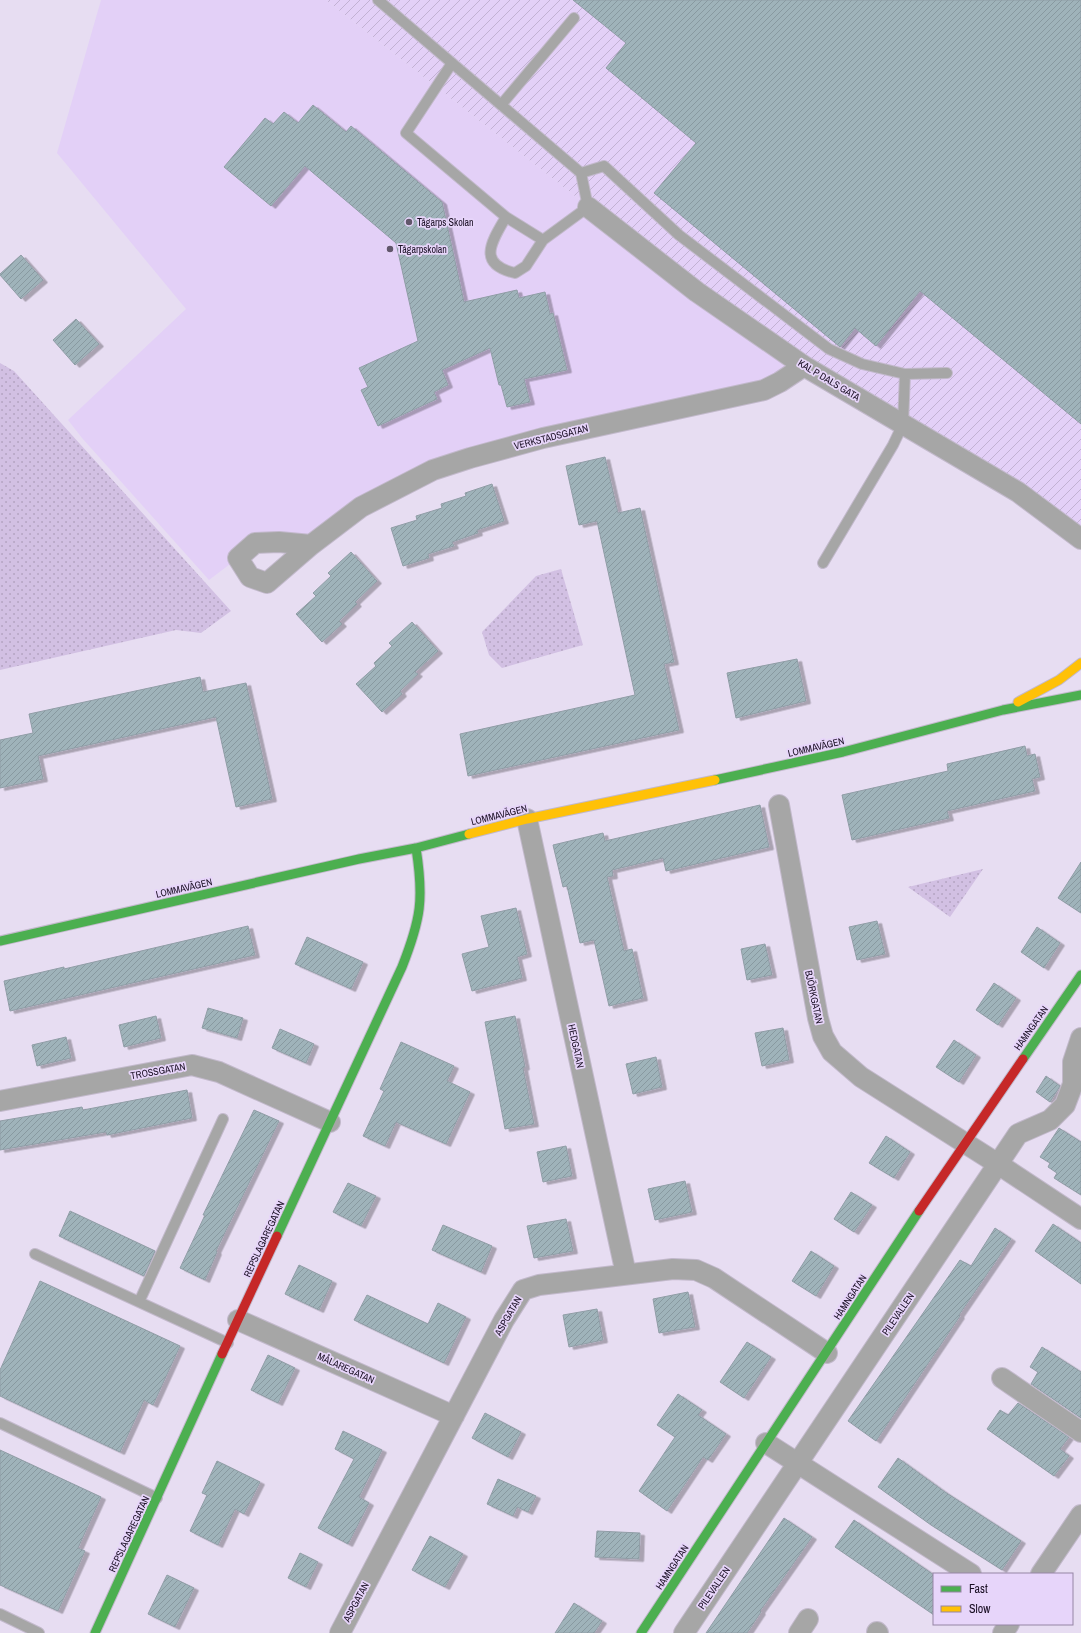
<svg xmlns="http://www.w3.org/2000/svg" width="1081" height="1633" font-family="'Archivo Narrow',sans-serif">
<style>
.built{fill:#e3d0f7}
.industrial{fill:url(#industrial-furrows)}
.grass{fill:url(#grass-dots)}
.building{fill:url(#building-hatch);stroke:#909da6;filter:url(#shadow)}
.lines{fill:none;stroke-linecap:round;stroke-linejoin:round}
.lane-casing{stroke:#c2b9cb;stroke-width:12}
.street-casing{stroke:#c2b9cb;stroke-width:22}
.fast-casing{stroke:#c2b9cb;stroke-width:11}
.slow-casing{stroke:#c2b9cb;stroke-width:11}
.jam-casing{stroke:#c2b9cb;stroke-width:11}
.lane{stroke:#a6a6a6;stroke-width:10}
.street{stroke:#a6a6a6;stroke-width:20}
.fast{stroke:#4caf50;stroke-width:9}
.slow{stroke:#ffc107;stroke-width:9}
.jam{stroke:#c62828;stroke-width:9}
.poi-dot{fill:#61566b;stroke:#e7d5fa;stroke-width:1.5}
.labels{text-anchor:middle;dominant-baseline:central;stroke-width:3.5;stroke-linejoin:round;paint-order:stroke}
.poi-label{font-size:10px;fill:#190e23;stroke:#e7d5fa;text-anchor:start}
.street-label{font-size:10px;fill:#190e23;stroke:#e7d5fa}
</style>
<defs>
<pattern id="industrial-furrows" width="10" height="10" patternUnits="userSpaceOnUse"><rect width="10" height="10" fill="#e3d0f7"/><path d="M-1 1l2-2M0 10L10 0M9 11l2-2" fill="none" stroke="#c2b1d3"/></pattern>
<pattern id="grass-dots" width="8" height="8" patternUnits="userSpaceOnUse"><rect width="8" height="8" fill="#d2c0e3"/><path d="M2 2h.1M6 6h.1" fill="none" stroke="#b4a4c2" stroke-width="1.8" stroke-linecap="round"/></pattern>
<pattern id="building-hatch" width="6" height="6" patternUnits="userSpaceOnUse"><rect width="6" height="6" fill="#9fb3ba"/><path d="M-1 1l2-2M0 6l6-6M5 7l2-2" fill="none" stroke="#8899a0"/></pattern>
<filter id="shadow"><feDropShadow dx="4.5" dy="2.5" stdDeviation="0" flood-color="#0004"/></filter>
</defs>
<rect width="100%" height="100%" fill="#e7ddf2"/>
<!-- built -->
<path class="built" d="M 101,0 L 326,0 L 697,292 L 804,366 L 786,378 L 470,458 L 311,545 L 279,542 L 238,558 L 209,580 L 82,438 L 68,420 L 186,309 L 57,153 Z"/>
<!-- industrial -->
<path class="industrial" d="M 326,0 L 1081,0 L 1081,539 L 697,292 Z"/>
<!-- grass -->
<path class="grass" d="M 0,363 L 14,371 L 231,611 L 201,633 L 176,630 L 0,670 Z
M 561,569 L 583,645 L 502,668 L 489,655 L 482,632 L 536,576 Z
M 983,869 L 950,917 L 908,887 Z"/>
<!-- building -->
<path class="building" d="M 573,0 L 1081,0 L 1081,424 L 920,291 L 876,346 L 855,328 L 840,347 L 654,193 L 696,143 L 606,68 L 626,43 Z
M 313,105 L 346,132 L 351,126 L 442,202 L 464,302 L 517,290 L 519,298 L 545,292 L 550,314 L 553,313 L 567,370 L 524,379 L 530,402 L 507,407 L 501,385 L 499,385 L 490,348 L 442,370 L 448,385 L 434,392 L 437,399 L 378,426 L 361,390 L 368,387 L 359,368 L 418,341 L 396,243 L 305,166 L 271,206 L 224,167 L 265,118 L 273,124 L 284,112 L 298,123 Z
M 21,255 L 43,280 L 21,299 L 0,275 L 0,274 Z
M 76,319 L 99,344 L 75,365 L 53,340 Z
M 605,457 L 618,513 L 640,508 L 674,662 L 664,664 L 679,730 L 468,776 L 460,734 L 635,695 L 597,521 L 579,525 L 566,466 Z
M 492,484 L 504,521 L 477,530 L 478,533 L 452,542 L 454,546 L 428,554 L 429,558 L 403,566 L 391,528 L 417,520 L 416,516 L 442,508 L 441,504 L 466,496 L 465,493 Z
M 351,552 L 377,581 L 355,602 L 357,604 L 339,621 L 342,624 L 322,642 L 296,614 L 316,596 L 313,593 L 331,576 L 328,573 Z
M 412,622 L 438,651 L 415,672 L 418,674 L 400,691 L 402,694 L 382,712 L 356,684 L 376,666 L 374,663 L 392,646 L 389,643 Z
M 797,659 L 806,701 L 736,718 L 727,673 Z
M 200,677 L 203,692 L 246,683 L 272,799 L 236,807 L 216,717 L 38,756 L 43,779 L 0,788 L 0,740 L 33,733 L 29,714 Z
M 1025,746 L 1027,756 L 1035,754 L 1040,777 L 1032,779 L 1035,791 L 947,811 L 949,818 L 852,840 L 842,795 L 948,771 L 947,764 Z
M 760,805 L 769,847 L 666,871 L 663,858 L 612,870 L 613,876 L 607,877 L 624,951 L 632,949 L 643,998 L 609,1006 L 594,940 L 580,943 L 567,886 L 563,887 L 553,845 L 603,833 L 605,841 Z
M 1081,862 L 1081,913 L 1058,898 Z
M 516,908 L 527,954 L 517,957 L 522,978 L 472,991 L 462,954 L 489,947 L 481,916 Z
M 877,921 L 885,954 L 857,960 L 849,927 Z
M 248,926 L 255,955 L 10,1011 L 4,981 L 64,967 L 64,969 Z
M 1037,927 L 1060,943 L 1044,968 L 1021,952 Z
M 307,937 L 363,962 L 351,989 L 295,964 Z
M 765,944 L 772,975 L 747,980 L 741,949 Z
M 994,983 L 1016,998 L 998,1025 L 976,1010 Z
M 208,1008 L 243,1018 L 237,1038 L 202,1028 Z
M 156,1016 L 161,1038 L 124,1047 L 119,1025 Z
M 515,1016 L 525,1067 L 523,1068 L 534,1124 L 505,1129 L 485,1022 Z
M 783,1028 L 789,1060 L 762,1066 L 755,1033 Z
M 280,1029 L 314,1044 L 306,1063 L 272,1048 Z
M 66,1037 L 71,1058 L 37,1066 L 32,1045 Z
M 954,1040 L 976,1055 L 959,1082 L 936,1067 Z
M 401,1042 L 454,1066 L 447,1081 L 470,1092 L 446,1144 L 396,1122 L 385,1146 L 363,1136 L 384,1091 L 380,1089 Z
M 656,1057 L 662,1087 L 633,1094 L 626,1064 Z
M 1046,1076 L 1060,1086 L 1050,1102 L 1036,1092 Z
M 187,1090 L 192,1118 L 107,1135 L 106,1132 L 0,1150 L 0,1121 L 82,1107 L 83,1110 Z
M 254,1110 L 279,1121 L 216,1251 L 217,1252 L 205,1280 L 180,1268 L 205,1215 L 203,1215 Z
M 1059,1128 L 1081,1142 L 1081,1195 L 1054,1178 L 1057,1173 L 1048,1167 L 1050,1163 L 1040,1157 Z
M 886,1136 L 910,1152 L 894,1178 L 869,1163 Z
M 566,1146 L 572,1176 L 543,1182 L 537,1152 Z
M 685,1181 L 692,1212 L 655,1220 L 648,1189 Z
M 348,1183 L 376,1196 L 361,1226 L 333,1212 Z
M 851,1192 L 872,1205 L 854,1232 L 834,1219 Z
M 70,1211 L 155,1251 L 144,1276 L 59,1236 Z
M 566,1219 L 573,1251 L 534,1258 L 527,1226 Z
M 1053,1224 L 1081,1243 L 1081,1284 L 1035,1251 Z
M 443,1225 L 492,1246 L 481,1272 L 432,1250 Z
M 995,1228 L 1011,1239 L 959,1315 L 960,1316 L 876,1441 L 848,1421 L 960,1260 L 971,1266 Z
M 811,1251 L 834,1266 L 816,1296 L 792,1281 Z
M 299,1265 L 332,1281 L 319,1310 L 285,1294 Z
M 40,1281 L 180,1346 L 153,1405 L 144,1400 L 120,1452 L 0,1396 L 0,1370 Z
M 688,1292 L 695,1327 L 659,1333 L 653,1299 Z
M 367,1295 L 428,1324 L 438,1303 L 466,1317 L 444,1363 L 354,1320 Z
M 597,1309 L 603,1340 L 569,1347 L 563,1315 Z
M 747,1342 L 771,1357 L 744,1398 L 720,1382 Z
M 1042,1347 L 1081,1372 L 1081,1418 L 1031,1384 L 1038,1372 L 1030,1367 Z
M 268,1355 L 295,1368 L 278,1403 L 251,1390 Z
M 678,1394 L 702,1410 L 698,1415 L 726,1434 L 708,1460 L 703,1457 L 667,1511 L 639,1491 L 675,1437 L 657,1425 Z
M 1018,1403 L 1069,1437 L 1060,1449 L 1069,1456 L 1054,1476 L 987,1429 L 1000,1410 L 1008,1415 Z
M 485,1413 L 521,1432 L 508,1457 L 472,1438 Z
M 343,1431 L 382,1450 L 359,1497 L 369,1503 L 348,1544 L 318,1528 L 354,1459 L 335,1449 Z
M 0,1450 L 101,1497 L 78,1548 L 85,1551 L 58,1611 L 0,1585 Z
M 898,1458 L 945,1492 L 1021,1541 L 1002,1570 L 931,1525 L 878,1487 Z
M 217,1461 L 260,1482 L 244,1514 L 235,1509 L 218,1545 L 190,1531 L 207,1495 L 202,1493 Z
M 498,1479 L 536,1496 L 528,1512 L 517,1507 L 513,1516 L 487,1504 Z
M 784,1518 L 812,1537 L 760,1611 L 761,1612 L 747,1633 L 706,1633 Z
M 854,1520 L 934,1575 L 934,1615 L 835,1547 Z
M 597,1531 L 640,1533 L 639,1559 L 595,1557 Z
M 430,1536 L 463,1554 L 445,1587 L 412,1570 Z
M 300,1553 L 318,1562 L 306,1587 L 288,1578 Z
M 167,1575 L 194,1588 L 175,1627 L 148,1614 Z
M 574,1603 L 602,1621 L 594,1633 L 555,1633 Z"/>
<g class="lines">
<defs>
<path id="lane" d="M 378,0 L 581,173 L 588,207 L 543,240 L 506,217 L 406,133 L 452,63
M 501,105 L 574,18
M 581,173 L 604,166 L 679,235 L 829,349 L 862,364 L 905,374 L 947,373
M 506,217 C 492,241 476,264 515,273 L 526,266 L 543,240
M 823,563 L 893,445 L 903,424 L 905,374
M 35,1254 L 228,1343
M 139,1302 L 223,1119
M 0,1423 L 157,1498
M 0,1614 L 39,1633"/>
<path id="street" d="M 588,207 L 697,292 L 804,366 L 1018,492 L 1081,539
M 311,545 L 267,583 L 250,577 L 238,558 L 255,543 L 279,542 L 311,545 L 361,507 L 433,470 L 470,458 L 543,438 L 764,390 L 780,382 L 804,366
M 779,805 L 818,1018 L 823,1036 L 832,1052 L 861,1077 L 998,1164 L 1081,1219
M 527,819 L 626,1274
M 0,1101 L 192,1065 L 219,1072 L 330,1122
M 238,1320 L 454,1416
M 1002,1378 L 1081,1432
M 766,1443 L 971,1574
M 1041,1574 L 1081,1515
M 877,1632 L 878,1633
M 340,1633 L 504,1320 L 523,1290 L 539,1285 L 673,1269 L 696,1270 L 714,1278 L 827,1353
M 684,1633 L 1018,1134 L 1050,1120 L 1065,1105 L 1073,1084 L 1073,1062 L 1081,1038
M 799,1633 L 808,1619
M 1003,1633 L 1009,1624"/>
<path id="fast" d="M 715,780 L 843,752 L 1003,710 L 1081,695
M 0,941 L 359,859 L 416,848 L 469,834
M 1023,1059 L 1081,975
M 277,1236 L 402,967 C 421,919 424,899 416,848
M 95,1633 L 222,1354
M 641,1633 L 919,1211"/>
<path id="slow" d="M 1018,702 L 1059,680 L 1081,663
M 469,834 L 527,819 L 715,780"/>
<path id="jam" d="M 919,1211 L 1023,1059
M 222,1354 L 277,1236"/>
</defs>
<!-- lane casing -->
<use href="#lane" class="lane-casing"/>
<!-- street casing -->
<use href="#street" class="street-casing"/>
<!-- fast casing -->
<use href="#fast" class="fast-casing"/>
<!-- slow casing -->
<use href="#slow" class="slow-casing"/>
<!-- jam casing -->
<use href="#jam" class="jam-casing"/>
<!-- lane -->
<use href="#lane" class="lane"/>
<!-- street -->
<use href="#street" class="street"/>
<!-- fast -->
<use href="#fast" class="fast"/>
<!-- slow -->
<use href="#slow" class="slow"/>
<!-- jam -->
<use href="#jam" class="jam"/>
</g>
<!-- markers -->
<g class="poi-dot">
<circle cx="409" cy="222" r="4"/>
<circle cx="390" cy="249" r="4"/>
</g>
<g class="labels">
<!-- poi labels -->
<g class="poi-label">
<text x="417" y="222">Tågarps Skolan</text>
<text x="398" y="249">Tågarpskolan</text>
</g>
<!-- street labels -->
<g class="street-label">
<text transform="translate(829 380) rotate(31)">KAL P DALS GATA</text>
<text transform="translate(551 437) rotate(-14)">VERKSTADSGATAN</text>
<text transform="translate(816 747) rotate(-13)">LOMMAVÄGEN</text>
<text transform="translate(499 815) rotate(-14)">LOMMAVÄGEN</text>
<text transform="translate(184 888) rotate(-13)">LOMMAVÄGEN</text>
<text transform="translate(814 997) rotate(78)">BJÖRKGATAN</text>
<text transform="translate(1031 1028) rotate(-55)">HAMNGATAN</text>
<text transform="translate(576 1046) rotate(78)">HEDGATAN</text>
<text transform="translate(158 1071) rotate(-10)">TROSSGATAN</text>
<text transform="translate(264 1239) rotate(-65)">REPSLAGAREGATAN</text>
<text transform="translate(850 1297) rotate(-57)">HAMNGATAN</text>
<text transform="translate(898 1314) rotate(-56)">PILEVALLEN</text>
<text transform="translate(508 1316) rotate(-60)">ASPGATAN</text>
<text transform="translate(346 1368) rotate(24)">MÅLAREGATAN</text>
<text transform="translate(129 1534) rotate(-65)">REPSLAGAREGATAN</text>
<text transform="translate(672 1567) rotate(-57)">HAMNGATAN</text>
<text transform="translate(714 1588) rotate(-56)">PILEVALLEN</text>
<text transform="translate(356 1602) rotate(-62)">ASPGATAN</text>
</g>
</g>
<!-- legend -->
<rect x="933" y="1573" width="140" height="52" fill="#e7d5fa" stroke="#9585a4"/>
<rect x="941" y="1586" width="20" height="6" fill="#4caf50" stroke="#9585a4"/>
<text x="969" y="1593" font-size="12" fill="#190e23">Fast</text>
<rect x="941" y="1606" width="20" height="6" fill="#ffc107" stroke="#9585a4"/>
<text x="969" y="1613" font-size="12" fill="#190e23">Slow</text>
</svg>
